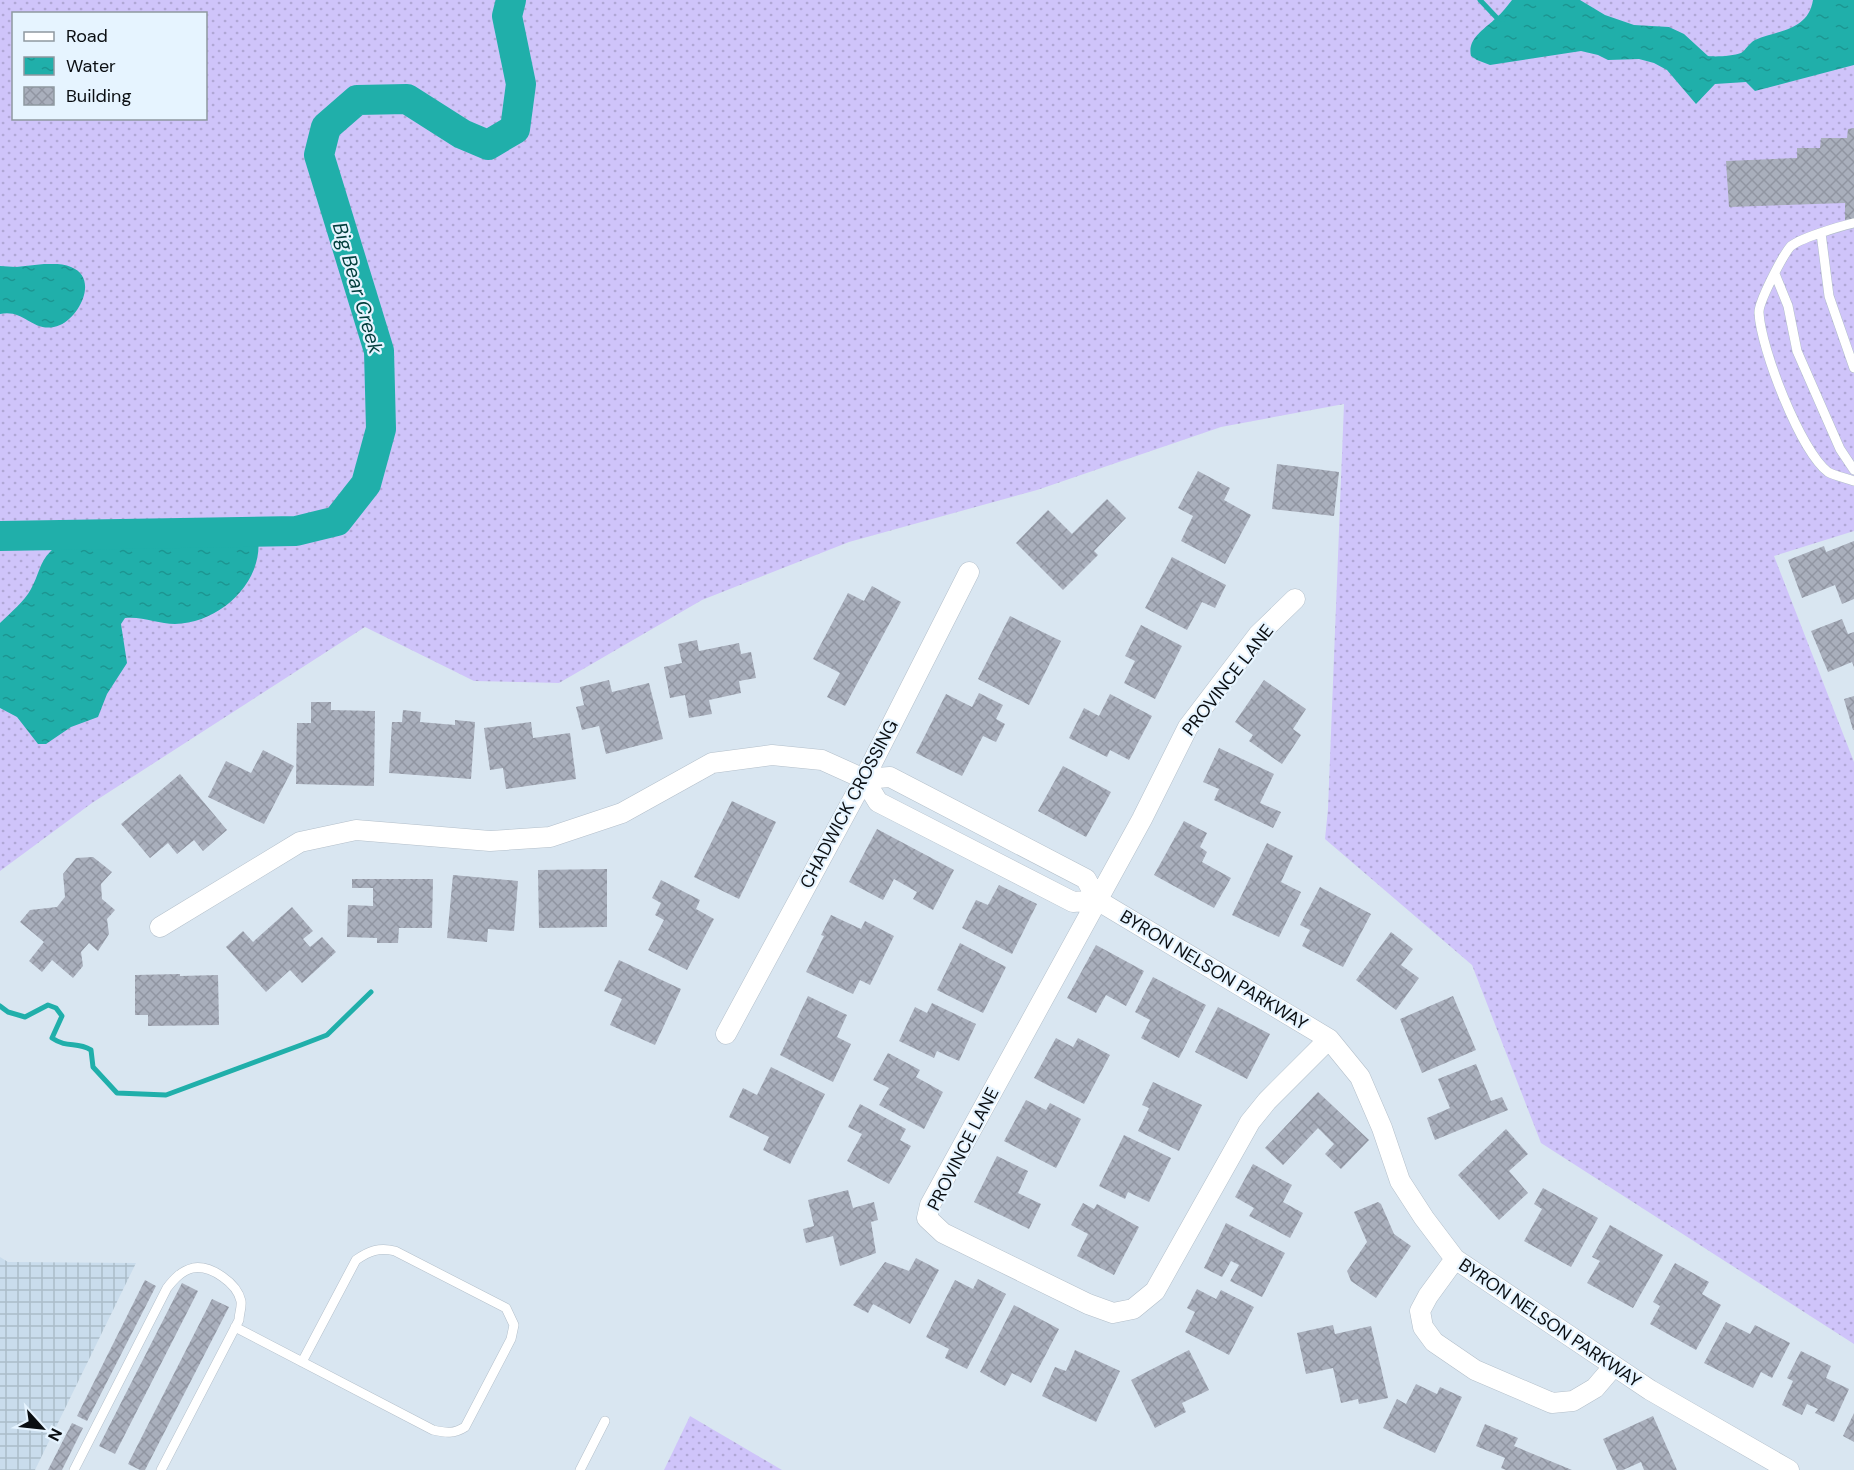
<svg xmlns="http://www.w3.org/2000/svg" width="1854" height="1470" font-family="'DM Sans',sans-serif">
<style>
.industrial{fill:url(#industrial-grid)}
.grass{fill:url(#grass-dots);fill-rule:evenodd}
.water{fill:url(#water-ripples)}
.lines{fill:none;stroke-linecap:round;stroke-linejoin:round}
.stream{stroke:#20afaa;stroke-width:5}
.river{stroke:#20afaa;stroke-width:30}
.building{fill:url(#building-cross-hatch)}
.lane-casing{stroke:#b3bfca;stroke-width:10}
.street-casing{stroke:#b3bfca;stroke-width:21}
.lane{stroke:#fff;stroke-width:9}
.street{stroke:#fff;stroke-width:20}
.labels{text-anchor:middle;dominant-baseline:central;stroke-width:4.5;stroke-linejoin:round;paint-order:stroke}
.street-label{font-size:18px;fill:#0a0e12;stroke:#e6f4ff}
.water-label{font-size:20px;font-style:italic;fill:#003d3b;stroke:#e6f4ff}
</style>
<defs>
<pattern id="industrial-grid" width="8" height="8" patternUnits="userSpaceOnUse" patternTransform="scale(1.5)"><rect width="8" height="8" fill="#c9dcec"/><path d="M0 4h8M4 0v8" fill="none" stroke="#abbcc9"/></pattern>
<pattern id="grass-dots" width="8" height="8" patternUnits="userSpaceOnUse" patternTransform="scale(1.5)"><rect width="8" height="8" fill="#cfc4fa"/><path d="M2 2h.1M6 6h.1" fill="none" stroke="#b0a7d5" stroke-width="1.8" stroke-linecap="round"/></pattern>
<pattern id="water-ripples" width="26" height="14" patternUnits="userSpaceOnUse" patternTransform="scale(1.5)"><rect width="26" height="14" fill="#20afaa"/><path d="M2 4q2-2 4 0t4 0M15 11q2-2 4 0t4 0" fill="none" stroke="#1c9591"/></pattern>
<pattern id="building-cross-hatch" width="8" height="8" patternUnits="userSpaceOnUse" patternTransform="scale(1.5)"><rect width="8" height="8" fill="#a9afbc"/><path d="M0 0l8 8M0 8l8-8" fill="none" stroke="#9095a1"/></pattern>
</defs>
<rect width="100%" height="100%" fill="#d9e6f1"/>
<!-- industrial -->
<path class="industrial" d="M 0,1257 L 8,1262 L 136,1263 L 35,1470 L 0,1470 Z"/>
<!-- grass -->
<path class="grass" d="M 0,0 L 1854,0 L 1854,531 L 1774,556 L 1854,762 L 1854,1344 L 1541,1143 L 1472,965 L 1325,839 L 1328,809 L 1344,404 L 1221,427 L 1037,490 L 849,542 L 702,600 L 559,683 L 474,681 L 365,627 L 92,803 L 0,871 ZM 14,14 L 206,14 L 206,118 L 14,118 Z
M 690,1416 L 782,1470 L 664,1470 Z"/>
<!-- water -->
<path class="water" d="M 1512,0 L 1580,0 L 1605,15 L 1634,25 L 1669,27 L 1684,34 L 1708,56 C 1716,57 1733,56 1741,53 C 1746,50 1749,43 1755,40 C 1778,30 1808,31 1813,0 L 1854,0 L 1854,65 L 1755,91 L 1746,82 L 1715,84 L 1696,104 L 1667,70 L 1654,63 L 1639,59 L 1608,60 L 1598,55 L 1581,51 L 1490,65 L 1477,60 L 1471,56 C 1467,38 1485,29 1496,18 C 1502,13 1507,6 1512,0 Z
M 44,264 C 52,264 63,263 71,267 C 99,278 80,316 60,325 C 34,336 25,308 0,314 L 0,266 L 16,267 Z
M 123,526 L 258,537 C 264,582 220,623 175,624 C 159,624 142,616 125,618 L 121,624 L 127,663 L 107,694 L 98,717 L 71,727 L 46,744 L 38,744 L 17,717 L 0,708 L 0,623 C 11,612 24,602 31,589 C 38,577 40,561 50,552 C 68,533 98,528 123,526 Z"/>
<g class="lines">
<!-- stream -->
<path class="stream" d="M 1480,0 L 1497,18 L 1504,19
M 0,1006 L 8,1012 L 25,1017 L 48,1005 L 56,1008 L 62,1016 L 52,1038 C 68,1049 76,1041 91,1050 L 93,1067 L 117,1093 L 166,1095 L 301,1045 L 327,1035 L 371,992"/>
<!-- river -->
<path class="river" d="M 0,536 L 296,531 L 337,521 L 366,484 L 381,429 L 379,351 L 319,155 L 326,127 L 357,100 L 407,99 L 462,134 L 488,145 L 515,129 L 521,84 L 507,16 L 511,0"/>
</g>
<!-- building -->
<path class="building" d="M 1854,128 L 1854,219 L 1845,220 L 1845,203 L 1729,207 L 1726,161 L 1797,158 L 1797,148 L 1820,148 L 1821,138 L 1847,138 L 1848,129 Z
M 1277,464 L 1339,472 L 1334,516 L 1272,509 Z
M 1198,471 L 1230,488 L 1224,500 L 1251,515 L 1225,564 L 1181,541 L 1193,516 L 1178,508 Z
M 1107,499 L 1126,518 L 1094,551 L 1098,555 L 1063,590 L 1016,543 L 1048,510 L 1072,534 Z
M 1854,541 L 1854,599 L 1842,604 L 1835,585 L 1802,598 L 1788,560 L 1824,546 L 1826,552 Z
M 1172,557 L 1226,585 L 1215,608 L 1202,602 L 1187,630 L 1145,608 Z
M 872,586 L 901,602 L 845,706 L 827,697 L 840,673 L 813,659 L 848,593 L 864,601 Z
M 1010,616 L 1061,641 L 1029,705 L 978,679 Z
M 1842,619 L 1848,634 L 1854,632 L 1854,667 L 1852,662 L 1828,672 L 1811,631 Z
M 1141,625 L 1182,646 L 1155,699 L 1124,683 L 1135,661 L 1125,656 Z
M 697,640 L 699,651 L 739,643 L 741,654 L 751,652 L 756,678 L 739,681 L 741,693 L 709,700 L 712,714 L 689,718 L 685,695 L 670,698 L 664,667 L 682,663 L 678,644 Z
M 609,680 L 612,692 L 649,683 L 663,739 L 606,754 L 599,726 L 582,730 L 576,707 L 584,705 L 580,687 Z
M 1264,680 L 1306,709 L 1293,729 L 1301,735 L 1282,764 L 1249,741 L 1253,735 L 1235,722 Z
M 979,693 L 1003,705 L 996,719 L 1005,724 L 996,742 L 983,736 L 962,776 L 916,753 L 946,694 L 972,707 Z
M 1110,694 L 1152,716 L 1129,760 L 1110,750 L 1107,757 L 1069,738 L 1084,708 L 1099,716 Z
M 1854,696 L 1854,730 L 1853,730 L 1844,699 Z
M 311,702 L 331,702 L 331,710 L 375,711 L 374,786 L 296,784 L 297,723 L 311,723 Z
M 403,710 L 421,712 L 420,722 L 455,725 L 455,720 L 475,722 L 471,779 L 389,773 L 392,722 L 402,722 Z
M 531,722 L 533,738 L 570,733 L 576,779 L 506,789 L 503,768 L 490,770 L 484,728 Z
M 1219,748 L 1274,774 L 1260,803 L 1281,812 L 1273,828 L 1214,800 L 1219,789 L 1203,782 Z
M 263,750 L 294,766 L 264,824 L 208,797 L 226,761 L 251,773 Z
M 1063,766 L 1111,792 L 1086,837 L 1038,811 Z
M 180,774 L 227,830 L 203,851 L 194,840 L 177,854 L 168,843 L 150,858 L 121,824 Z
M 732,801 L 776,822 L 739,899 L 694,877 Z
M 1184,821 L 1207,833 L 1200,847 L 1207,852 L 1202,862 L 1231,878 L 1214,908 L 1154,875 Z
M 877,829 L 954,870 L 933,910 L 913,899 L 917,892 L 894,879 L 883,900 L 849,882 Z
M 1267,843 L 1293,856 L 1281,882 L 1301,892 L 1279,937 L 1232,915 Z
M 93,857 L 112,872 L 101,884 L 102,899 L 115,910 L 107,919 L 109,934 L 98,951 L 89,943 L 81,952 L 83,966 L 73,978 L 52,960 L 42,972 L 29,961 L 44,942 L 20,922 L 30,910 L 57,907 L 65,897 L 63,874 L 76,858 Z
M 607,869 L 607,927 L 539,928 L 538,870 Z
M 453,875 L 518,881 L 514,931 L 488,929 L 487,942 L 447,938 Z
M 352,879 L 433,879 L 432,928 L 399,928 L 398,943 L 377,943 L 377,938 L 347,937 L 348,905 L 373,906 L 373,888 L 352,888 Z
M 661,880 L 700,900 L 696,909 L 714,919 L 687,970 L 648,950 L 664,920 L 655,915 L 661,903 L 652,898 Z
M 999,885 L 1037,904 L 1012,954 L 962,928 L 976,900 L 988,905 Z
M 1320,887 L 1371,914 L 1343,967 L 1302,946 L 1310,930 L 1300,925 Z
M 292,907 L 313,931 L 303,939 L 310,947 L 322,937 L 336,952 L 302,983 L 290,970 L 266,992 L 226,947 L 243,931 L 253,942 Z
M 831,915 L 861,929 L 865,921 L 894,936 L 870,985 L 860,980 L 853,994 L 806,972 L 824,936 L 821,935 Z
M 1391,932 L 1413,949 L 1401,965 L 1419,978 L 1396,1010 L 1356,980 Z
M 960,943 L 1006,967 L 983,1013 L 937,990 Z
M 1096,945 L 1144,971 L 1126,1006 L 1106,995 L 1096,1013 L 1067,998 Z
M 619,960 L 681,989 L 655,1045 L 610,1025 L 622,999 L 604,991 Z
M 180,974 L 180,976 L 218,975 L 219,1025 L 148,1026 L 148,1015 L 135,1015 L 135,975 Z
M 1153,977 L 1206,1005 L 1179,1058 L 1141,1038 L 1150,1020 L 1135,1012 Z
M 808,996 L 847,1015 L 837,1037 L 851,1044 L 833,1082 L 780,1055 Z
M 1453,996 L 1476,1050 L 1422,1073 L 1400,1019 Z
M 932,1003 L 976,1024 L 959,1061 L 937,1051 L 934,1058 L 899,1041 L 915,1007 L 927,1013 Z
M 1218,1007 L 1270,1034 L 1247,1079 L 1195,1052 Z
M 1056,1038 L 1073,1047 L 1078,1038 L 1110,1055 L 1084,1104 L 1034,1078 Z
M 888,1053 L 920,1070 L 916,1077 L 943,1092 L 924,1129 L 879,1105 L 889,1088 L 873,1080 Z
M 1476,1064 L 1491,1101 L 1502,1097 L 1508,1110 L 1435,1140 L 1427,1118 L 1450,1108 L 1438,1079 Z
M 771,1067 L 825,1094 L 790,1164 L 763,1150 L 769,1137 L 729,1117 L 743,1088 L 757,1095 Z
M 1153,1082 L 1202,1105 L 1179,1151 L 1138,1131 L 1149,1108 L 1142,1105 Z
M 1318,1092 L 1369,1140 L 1341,1169 L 1325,1154 L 1334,1144 L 1318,1128 L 1283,1165 L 1265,1148 Z
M 1026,1100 L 1046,1110 L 1050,1103 L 1081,1119 L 1056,1168 L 1004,1141 Z
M 860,1104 L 906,1129 L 900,1140 L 911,1146 L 889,1184 L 847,1161 L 862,1134 L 848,1127 Z
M 1506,1129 L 1528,1154 L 1509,1171 L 1528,1193 L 1499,1220 L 1458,1175 Z
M 1124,1135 L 1171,1158 L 1149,1202 L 1128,1192 L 1125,1199 L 1099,1186 Z
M 997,1156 L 1028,1171 L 1018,1193 L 1041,1204 L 1029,1229 L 974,1202 Z
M 1253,1164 L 1292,1185 L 1283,1202 L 1303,1213 L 1290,1238 L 1249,1216 L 1254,1208 L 1235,1197 Z
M 1543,1188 L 1598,1218 L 1571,1267 L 1524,1241 L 1542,1209 L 1534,1204 Z
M 848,1190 L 853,1208 L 874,1202 L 878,1220 L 871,1222 L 876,1253 L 840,1266 L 833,1236 L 806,1243 L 803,1229 L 814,1226 L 808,1200 Z
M 1378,1202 L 1381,1204 L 1394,1234 L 1411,1246 L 1376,1298 L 1351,1281 L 1347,1271 L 1367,1242 L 1354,1212 Z
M 1083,1203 L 1094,1209 L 1097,1204 L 1139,1227 L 1114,1275 L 1077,1256 L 1088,1234 L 1071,1225 Z
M 1226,1223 L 1285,1253 L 1262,1297 L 1230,1281 L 1239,1265 L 1231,1261 L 1222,1277 L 1204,1268 Z
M 1610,1225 L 1663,1255 L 1633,1308 L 1587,1283 L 1600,1261 L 1592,1257 Z
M 916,1258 L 939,1270 L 910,1324 L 873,1304 L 868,1313 L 853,1305 L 885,1262 L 909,1271 Z
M 1675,1263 L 1709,1282 L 1702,1294 L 1721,1305 L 1696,1350 L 1650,1324 L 1660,1306 L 1653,1302 Z
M 978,1279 L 1006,1294 L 967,1369 L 945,1358 L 949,1349 L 926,1337 L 955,1280 L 973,1289 Z
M 145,1280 L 156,1286 L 87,1421 L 77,1416 Z
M 182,1283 L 198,1291 L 115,1454 L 99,1446 Z
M 1197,1289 L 1216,1299 L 1221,1290 L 1254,1307 L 1229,1355 L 1185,1332 L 1195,1312 L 1187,1308 Z
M 212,1299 L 229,1307 L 145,1470 L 140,1470 L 128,1464 Z
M 1014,1305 L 1059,1329 L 1031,1383 L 1012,1373 L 1005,1386 L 980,1372 Z
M 1726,1322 L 1750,1334 L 1755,1325 L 1790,1343 L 1772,1378 L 1761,1372 L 1753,1388 L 1704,1363 Z
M 1333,1325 L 1335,1334 L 1371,1326 L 1388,1398 L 1359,1404 L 1358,1399 L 1341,1403 L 1333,1368 L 1306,1374 L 1297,1333 Z
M 1075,1350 L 1120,1371 L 1096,1422 L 1042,1396 L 1055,1367 L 1066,1371 Z
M 1189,1350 L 1209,1390 L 1182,1403 L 1186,1412 L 1155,1428 L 1131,1380 Z
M 1801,1351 L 1831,1366 L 1826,1378 L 1849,1389 L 1834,1422 L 1815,1413 L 1818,1409 L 1807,1404 L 1802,1415 L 1782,1405 L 1793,1381 L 1787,1378 Z
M 1416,1384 L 1437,1394 L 1440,1387 L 1462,1397 L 1435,1453 L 1383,1428 L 1397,1399 L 1406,1404 Z
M 1854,1413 L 1854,1442 L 1843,1436 Z
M 1653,1416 L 1677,1470 L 1644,1470 L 1641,1462 L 1623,1470 L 1617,1470 L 1603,1439 Z
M 72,1423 L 83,1428 L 62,1470 L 48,1470 Z
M 1485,1424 L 1518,1438 L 1514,1446 L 1572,1470 L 1506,1470 L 1501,1468 L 1505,1458 L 1476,1446 Z"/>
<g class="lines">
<defs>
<path id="lane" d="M 1854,223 C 1841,226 1797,239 1790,247 C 1782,257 1758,303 1759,313 C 1761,349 1800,450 1828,472 C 1835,476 1846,478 1854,481
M 1821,233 L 1829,296 L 1854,368
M 1775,274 L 1788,306 L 1797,351 L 1840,449 L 1854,470
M 235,1327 L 433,1430 C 446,1433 454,1434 465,1427 L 511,1339 L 514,1325 L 506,1308 L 395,1251 C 379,1247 369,1251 356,1260 L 302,1362
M 74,1470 L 167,1288 C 174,1279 181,1271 193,1268 C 211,1265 237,1283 241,1301 C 242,1307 239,1314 239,1320 L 161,1470
M 580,1470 L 605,1421"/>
<path id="street" d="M 1295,599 L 1258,635 L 1188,727 L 1142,819 L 930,1205 L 927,1218 L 943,1233 L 1088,1304 L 1113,1313 L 1133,1309 L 1155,1291 L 1250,1122 L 1267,1101 L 1329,1039
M 864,779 L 878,802 L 1073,902 L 1097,900
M 160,927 L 300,842 L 356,830 L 490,841 L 550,837 L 622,813 L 712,763 L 772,755 L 822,760 L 864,779 L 890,777 L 1086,879 L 1097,900 L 1329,1039 L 1360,1077 L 1382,1128 L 1400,1181 L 1424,1218 L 1455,1259 L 1650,1390 L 1789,1470
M 726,1034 L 864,779 L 969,572
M 1455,1259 L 1428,1296 L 1420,1311 L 1423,1327 L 1434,1342 L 1475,1370 L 1552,1403 L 1573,1401 L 1595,1388 L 1613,1367"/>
</defs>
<!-- lane casing -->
<use href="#lane" class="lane-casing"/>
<!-- street casing -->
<use href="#street" class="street-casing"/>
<!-- lane -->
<use href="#lane" class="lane"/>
<!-- street -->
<use href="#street" class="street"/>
</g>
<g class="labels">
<!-- street labels -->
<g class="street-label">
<text transform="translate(1228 680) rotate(-52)">PROVINCE LANE</text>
<text transform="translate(849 804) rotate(-62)">CHADWICK CROSSING</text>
<text transform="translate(1214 970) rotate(31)">BYRON NELSON PARKWAY</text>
<text transform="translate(963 1149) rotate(-63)">PROVINCE LANE</text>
<text transform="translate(1550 1323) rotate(34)">BYRON NELSON PARKWAY</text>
</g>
<!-- water labels -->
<g class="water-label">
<text transform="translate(358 288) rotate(74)">Big Bear Creek</text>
</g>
</g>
<!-- legend -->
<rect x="12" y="12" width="195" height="108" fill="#e6f4ff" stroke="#8e98a0" stroke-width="1.5"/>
<rect x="24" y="32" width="30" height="9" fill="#ffffff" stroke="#8e98a0" stroke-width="1.5"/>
<text x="66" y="42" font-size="18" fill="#0a0e12">Road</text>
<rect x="24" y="57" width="30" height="18" fill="url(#water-ripples)" stroke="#8e98a0" stroke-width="1.5"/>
<text x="66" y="72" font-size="18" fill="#0a0e12">Water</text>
<rect x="24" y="87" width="30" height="18" fill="url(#building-cross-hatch)" stroke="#8e98a0" stroke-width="1.5"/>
<text x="66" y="102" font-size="18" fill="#0a0e12">Building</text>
<!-- north arrow -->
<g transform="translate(42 1428) rotate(117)" stroke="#e6f4ff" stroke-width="4.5" paint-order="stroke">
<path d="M0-4.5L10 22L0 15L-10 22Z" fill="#0a0e12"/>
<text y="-9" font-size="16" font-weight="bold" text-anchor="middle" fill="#0a0e12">N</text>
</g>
</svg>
